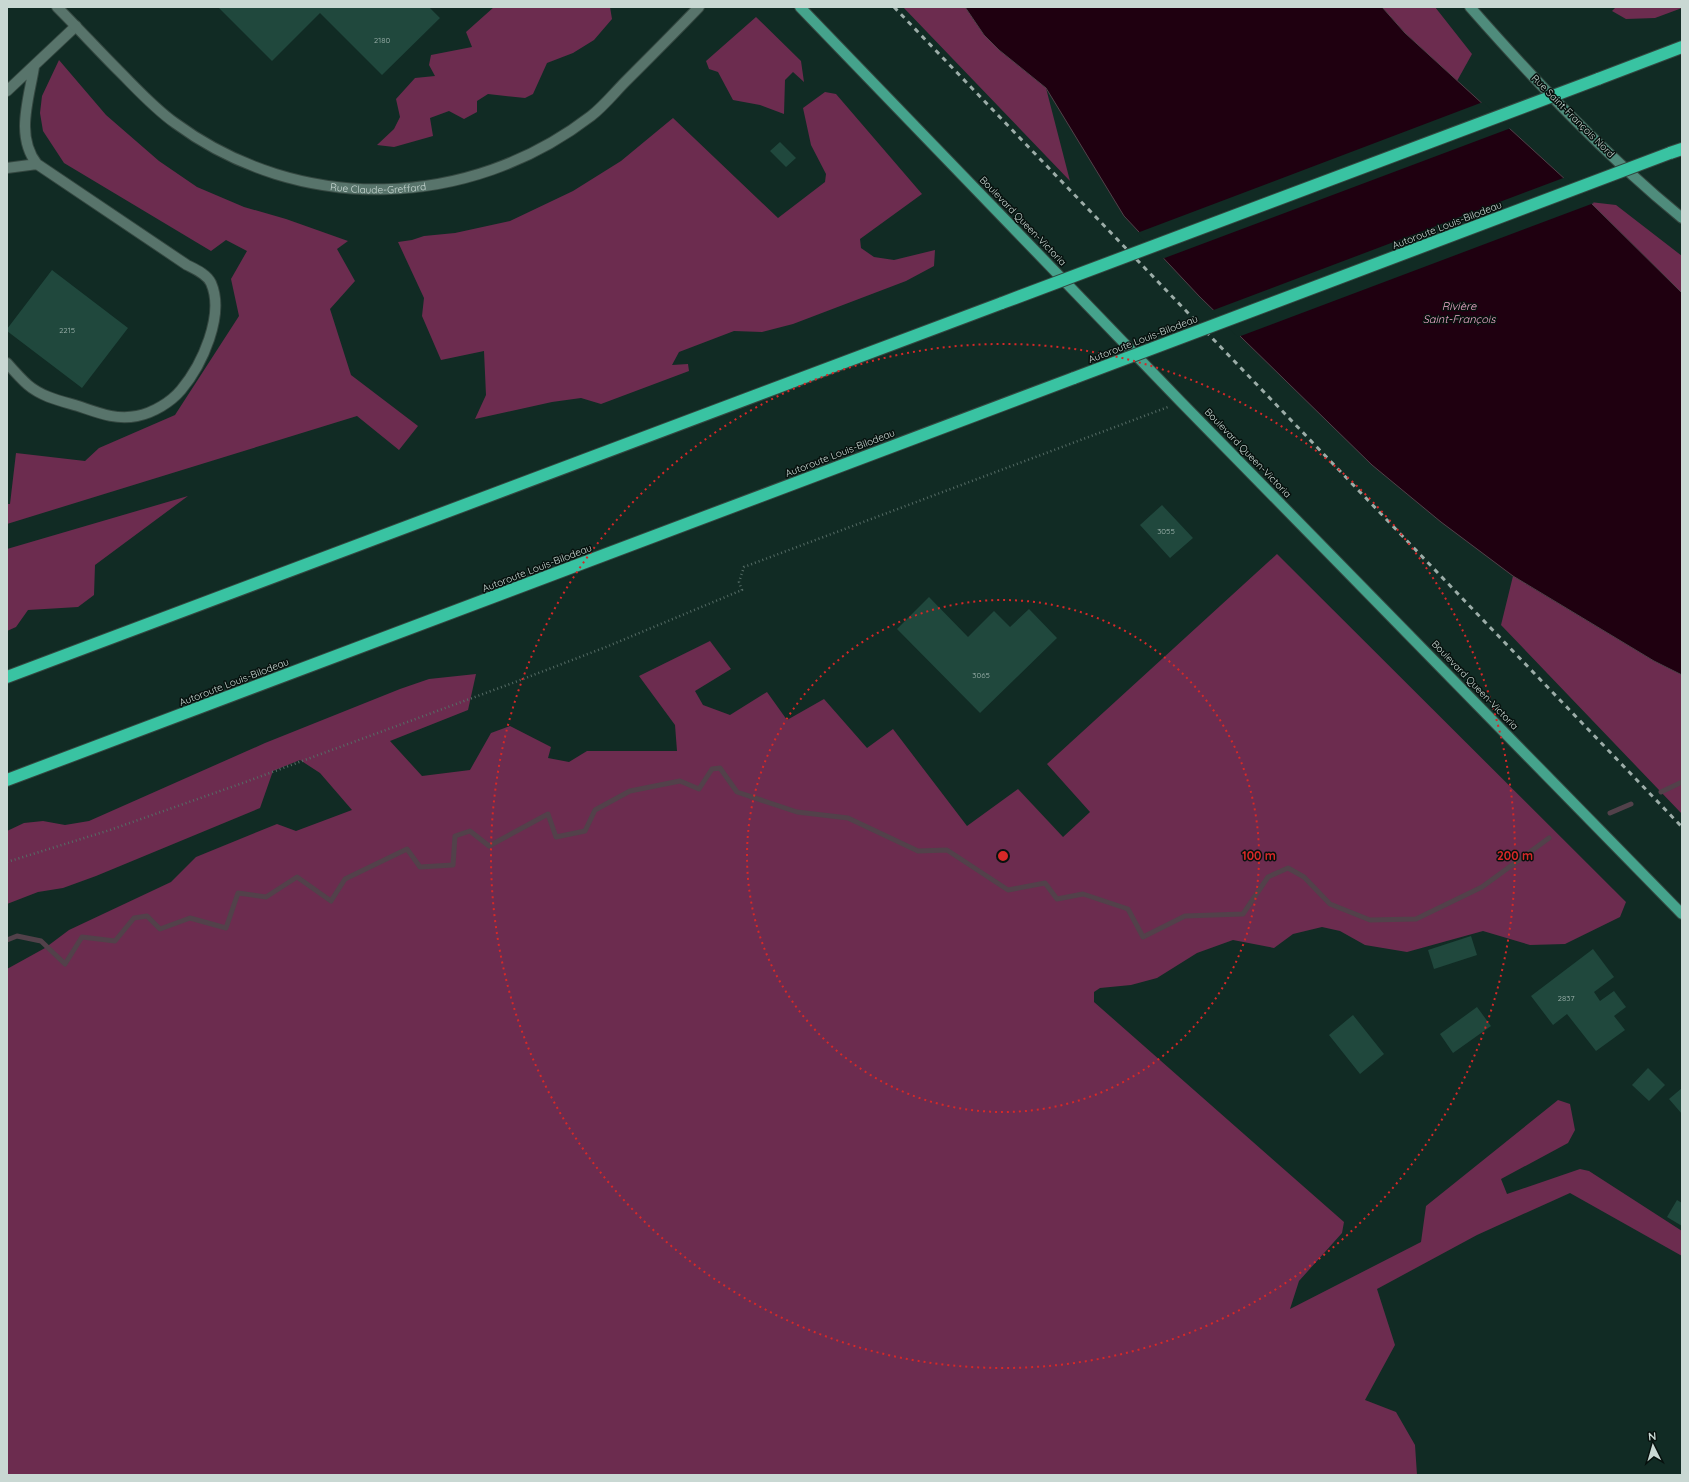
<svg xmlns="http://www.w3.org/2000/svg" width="1689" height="1482" font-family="Quicksand,sans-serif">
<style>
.green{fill:#6c2c4f}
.water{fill:#1f0010;stroke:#52414a}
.pier{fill:#112b24}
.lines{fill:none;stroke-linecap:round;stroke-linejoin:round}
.stream{stroke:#52414a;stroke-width:5}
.building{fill:#20483d}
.lane-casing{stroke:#344740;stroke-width:12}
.street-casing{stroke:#344740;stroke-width:12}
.secondary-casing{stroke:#344740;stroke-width:12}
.primary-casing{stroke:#344740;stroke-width:12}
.highway-casing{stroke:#344740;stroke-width:14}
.path{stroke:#566c66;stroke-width:2.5;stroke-dasharray:1 3;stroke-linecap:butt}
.lane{stroke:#58746b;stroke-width:10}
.street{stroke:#58746b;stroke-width:10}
.secondary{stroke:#4f8c7c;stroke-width:10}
.primary{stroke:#45a38c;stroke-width:10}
.highway{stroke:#39c3a2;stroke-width:12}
.rail{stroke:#9cada8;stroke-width:3;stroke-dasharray:5 5;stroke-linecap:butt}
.highway-bridge-casing{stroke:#344740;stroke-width:14;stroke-linecap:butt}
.highway-bridge{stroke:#39c3a2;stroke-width:12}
.ring{fill:none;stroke:#d62828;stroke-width:2;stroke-dasharray:2 4}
.labels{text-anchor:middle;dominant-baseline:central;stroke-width:3;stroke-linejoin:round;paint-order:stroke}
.number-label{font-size:8px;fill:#9fb4ae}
.street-label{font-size:10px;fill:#c9d8d3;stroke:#07110e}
.water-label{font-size:11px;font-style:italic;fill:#f2abcd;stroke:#07110e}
.centre{fill:#d62828;stroke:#07110e;stroke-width:2}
.ring-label{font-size:12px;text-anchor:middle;font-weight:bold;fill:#d62828;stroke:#07110e;stroke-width:3;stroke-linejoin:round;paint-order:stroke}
</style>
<rect width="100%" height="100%" fill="#112b24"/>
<!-- green -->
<path class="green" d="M 494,7 L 610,7 L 612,19 L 594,40 L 573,53 L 547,63 L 533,94 L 525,98 L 488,94 L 477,101 L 477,112 L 464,119 L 449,111 L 430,118 L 433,136 L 394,147 L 377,145 L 394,129 L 400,117 L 396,99 L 415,78 L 435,76 L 429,65 L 431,55 L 472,47 L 466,32 Z
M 903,7 L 965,7 L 984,35 L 999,50 L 1046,88 L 1070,181 Z
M 1382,7 L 1435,7 L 1472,54 L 1457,81 L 1405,33 Z
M 1616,7 L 1682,7 L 1682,8 L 1655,18 L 1626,19 L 1612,11 Z
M 756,17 L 801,61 L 804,82 L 793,72 L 785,80 L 784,114 L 760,105 L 733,100 L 718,72 L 709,69 L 706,61 Z
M 59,60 L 106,115 L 159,161 L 197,187 L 244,207 L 286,219 L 348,241 L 337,249 L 355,281 L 330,309 L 351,375 L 418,426 L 399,450 L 357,416 L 7,524 L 7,504 L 10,504 L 16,453 L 85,461 L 99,448 L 175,415 L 239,316 L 231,279 L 247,251 L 226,240 L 211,251 L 64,163 L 43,131 L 40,113 L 42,96 Z
M 825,92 L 836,94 L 922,194 L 860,239 L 861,248 L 874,257 L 894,260 L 935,250 L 934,266 L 906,281 L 793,324 L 762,332 L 734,331 L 679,352 L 672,365 L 688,364 L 689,371 L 601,404 L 581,398 L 552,402 L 475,419 L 486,395 L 484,351 L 441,360 L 422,316 L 424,298 L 398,242 L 412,240 L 424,236 L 455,233 L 510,221 L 573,191 L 621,161 L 673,118 L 778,218 L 825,182 L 826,174 L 811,145 L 803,108 Z
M 1590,202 L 1616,205 L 1682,256 L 1682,293 Z
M 188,496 L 95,565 L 94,595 L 78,607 L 28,610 L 16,627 L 7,631 L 7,549 Z
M 1277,554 L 1626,902 L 1620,917 L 1565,944 L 1530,945 L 1483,931 L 1407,952 L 1365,945 L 1340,931 L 1322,927 L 1293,934 L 1274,948 L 1233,940 L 1197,953 L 1157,978 L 1131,985 L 1100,988 L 1094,992 L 1094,1002 L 1344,1222 L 1342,1233 L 1299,1281 L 1290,1309 L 1421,1242 L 1426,1206 L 1558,1100 L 1570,1104 L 1575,1130 L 1568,1143 L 1501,1179 L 1507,1194 L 1580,1169 L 1589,1171 L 1682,1231 L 1682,1256 L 1570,1193 L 1477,1235 L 1377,1289 L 1395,1345 L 1365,1400 L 1396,1412 L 1415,1445 L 1417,1475 L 7,1475 L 7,969 L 45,948 L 69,930 L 171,882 L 196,857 L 277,824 L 296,831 L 352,810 L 320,773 L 300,760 L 273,771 L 260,808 L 96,876 L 63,888 L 38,892 L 7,904 L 7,831 L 24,823 L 43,821 L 65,825 L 89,821 L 265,743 L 400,689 L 429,679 L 476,674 L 468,710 L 390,741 L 422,776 L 470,770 L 491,733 L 510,726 L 551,747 L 548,758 L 569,762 L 587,751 L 677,751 L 675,725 L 639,676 L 710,641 L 731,669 L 695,691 L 703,705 L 730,715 L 767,692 L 787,720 L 824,699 L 867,748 L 893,729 L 967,826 L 1018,789 L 1063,837 L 1090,812 L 1047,764 Z
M 1513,576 L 1654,661 L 1682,675 L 1682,814 L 1501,625 Z"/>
<!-- water -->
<path class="water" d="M 965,7 L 1382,7 L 1405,33 L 1590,202 L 1682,293 L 1682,675 L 1654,661 L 1513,576 L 1441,522 L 1372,465 L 1199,296 L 1124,216 L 1046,88 L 999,50 L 984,35 Z"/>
<!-- pier -->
<path class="pier" d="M 1483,102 L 1511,128 L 1162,259 L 1137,233 Z
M 1566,177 L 1594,203 L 1238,337 L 1211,311 Z"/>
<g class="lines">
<!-- stream -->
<path class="stream" d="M 1661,792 L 1682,782
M 1610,813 L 1631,804
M 7,940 L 17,936 L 41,941 L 65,964 L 82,937 L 115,941 L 134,918 L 147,916 L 160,929 L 190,918 L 226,928 L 238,893 L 266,897 L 297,877 L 331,901 L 345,879 L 407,849 L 420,867 L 453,865 L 455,836 L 470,831 L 489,846 L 548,814 L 556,837 L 585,831 L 595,810 L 630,791 L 680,781 L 699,789 L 712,769 L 720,768 L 737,792 L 797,812 L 848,818 L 918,851 L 947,850 L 1008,890 L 1045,883 L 1057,899 L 1083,894 L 1128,909 L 1143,937 L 1185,916 L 1243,914 L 1268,877 L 1288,868 L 1304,877 L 1330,904 L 1370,920 L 1416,919 L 1482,887 L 1549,838"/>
</g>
<!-- building -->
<path class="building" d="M 218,7 L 429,7 L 440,18 L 382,75 L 320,13 L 272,61 Z
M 780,142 L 796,158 L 786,167 L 770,151 Z
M 52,270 L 128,328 L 82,388 L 7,331 L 7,329 Z
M 1162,505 L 1193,538 L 1170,558 L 1140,525 Z
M 929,597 L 968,637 L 994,611 L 1010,627 L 1029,609 L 1057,638 L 980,713 L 897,629 Z
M 1471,936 L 1477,955 L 1434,969 L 1428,950 Z
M 1593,949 L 1614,977 L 1594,992 L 1600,1001 L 1614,991 L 1626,1007 L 1614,1016 L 1625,1030 L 1596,1051 L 1567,1014 L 1553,1025 L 1531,996 Z
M 1477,1007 L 1491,1026 L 1453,1053 L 1440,1034 Z
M 1353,1015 L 1384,1054 L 1360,1074 L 1329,1035 Z
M 1648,1068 L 1665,1085 L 1649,1101 L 1632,1085 Z
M 1682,1088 L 1682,1114 L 1669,1099 Z
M 1677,1200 L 1682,1203 L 1682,1226 L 1667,1217 Z"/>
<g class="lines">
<defs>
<path id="lane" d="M 7,91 L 76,26
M 7,168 L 37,164
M 7,363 C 14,371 21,379 28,385 C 42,397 61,401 78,406 C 99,413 115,420 137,416 C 153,413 171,402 181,390 C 202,365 225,315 211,283 C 207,274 195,269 187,265 L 37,164 C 15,136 29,99 34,67"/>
<g id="street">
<path id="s1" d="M 57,7 C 78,28 98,50 119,71 C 137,89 154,108 175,123 C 300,215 469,210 591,116 C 604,106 615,92 626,81 C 651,56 675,32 699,7"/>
</g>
<path id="secondary" d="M 1470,7 C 1536,82 1605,155 1682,218"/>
<path id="primary" d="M 800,7 L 1181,402 L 1682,914"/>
<path id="highway" d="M 1598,79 L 1682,47
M 1670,153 L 1682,149
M 7,677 L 1002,303
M 7,780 L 1074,378"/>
</defs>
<!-- lane casing -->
<use href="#lane" class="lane-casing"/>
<!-- street casing -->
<use href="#street" class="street-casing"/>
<!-- secondary casing -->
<use href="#secondary" class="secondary-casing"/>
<!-- primary casing -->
<use href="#primary" class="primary-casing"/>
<!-- highway casing -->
<use href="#highway" class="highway-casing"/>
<!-- path -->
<path class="path" d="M 7,862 L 110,830 L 240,784 L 510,684 L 606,647 L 742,590 L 739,582 L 744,567 L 1168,407"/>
<!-- lane -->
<use href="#lane" class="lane"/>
<!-- street -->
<use href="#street" class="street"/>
<!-- secondary -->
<use href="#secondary" class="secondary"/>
<!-- primary -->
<use href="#primary" class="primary"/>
<!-- highway -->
<use href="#highway" class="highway"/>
<!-- rail -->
<path class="rail" d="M 894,7 L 1682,827"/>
<defs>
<path id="highway-bridge" d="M 1002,303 L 1598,79
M 1074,378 L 1670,153"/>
</defs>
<!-- highway-bridge casing -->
<use href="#highway-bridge" class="highway-bridge-casing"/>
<!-- highway-bridge -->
<use href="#highway-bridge" class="highway-bridge"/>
</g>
<!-- distance rings -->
<g class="ring">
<circle cx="1003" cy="856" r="256"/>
<circle cx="1003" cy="856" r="512"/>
</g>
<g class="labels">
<!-- number labels -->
<g class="number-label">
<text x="382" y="40">2180</text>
<text x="67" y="330">2215</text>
<text x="1166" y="531">3055</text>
<text x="981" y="675">3065</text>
<text x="1566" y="998">2837</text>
</g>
<!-- street labels -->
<g class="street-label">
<text transform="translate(1573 116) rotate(45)">Rue Saint-François Nord</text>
<text stroke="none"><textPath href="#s1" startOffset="383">Rue Claude-Greffard</textPath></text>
<text transform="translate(1023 221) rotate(46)">Boulevard Queen-Victoria</text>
<text transform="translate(1447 225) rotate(-21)">Autoroute Louis-Bilodeau</text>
<text transform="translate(1143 339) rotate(-21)">Autoroute Louis-Bilodeau</text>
<text transform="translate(840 453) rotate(-21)">Autoroute Louis-Bilodeau</text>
<text transform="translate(1248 453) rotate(46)">Boulevard Queen-Victoria</text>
<text transform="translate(537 568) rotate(-21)">Autoroute Louis-Bilodeau</text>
<text transform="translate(234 682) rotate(-21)">Autoroute Louis-Bilodeau</text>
<text transform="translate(1475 685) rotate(46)">Boulevard Queen-Victoria</text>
</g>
<!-- water labels -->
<g class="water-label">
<text x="1459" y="306">Rivière<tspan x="1459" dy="13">Saint-François</tspan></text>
</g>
</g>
<circle cx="1003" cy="856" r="6" class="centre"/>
<g class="ring-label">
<text x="1259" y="860">100 m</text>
<text x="1515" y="860">200 m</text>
</g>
<!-- border -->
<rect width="1689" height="1482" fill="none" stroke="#c9d8d3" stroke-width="16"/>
<!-- north arrow -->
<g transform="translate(1653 1446) rotate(355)" stroke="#07110e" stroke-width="3" paint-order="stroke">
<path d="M0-3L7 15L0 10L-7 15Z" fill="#c9d8d3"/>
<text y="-6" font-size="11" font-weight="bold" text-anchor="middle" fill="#c9d8d3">N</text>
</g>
</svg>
